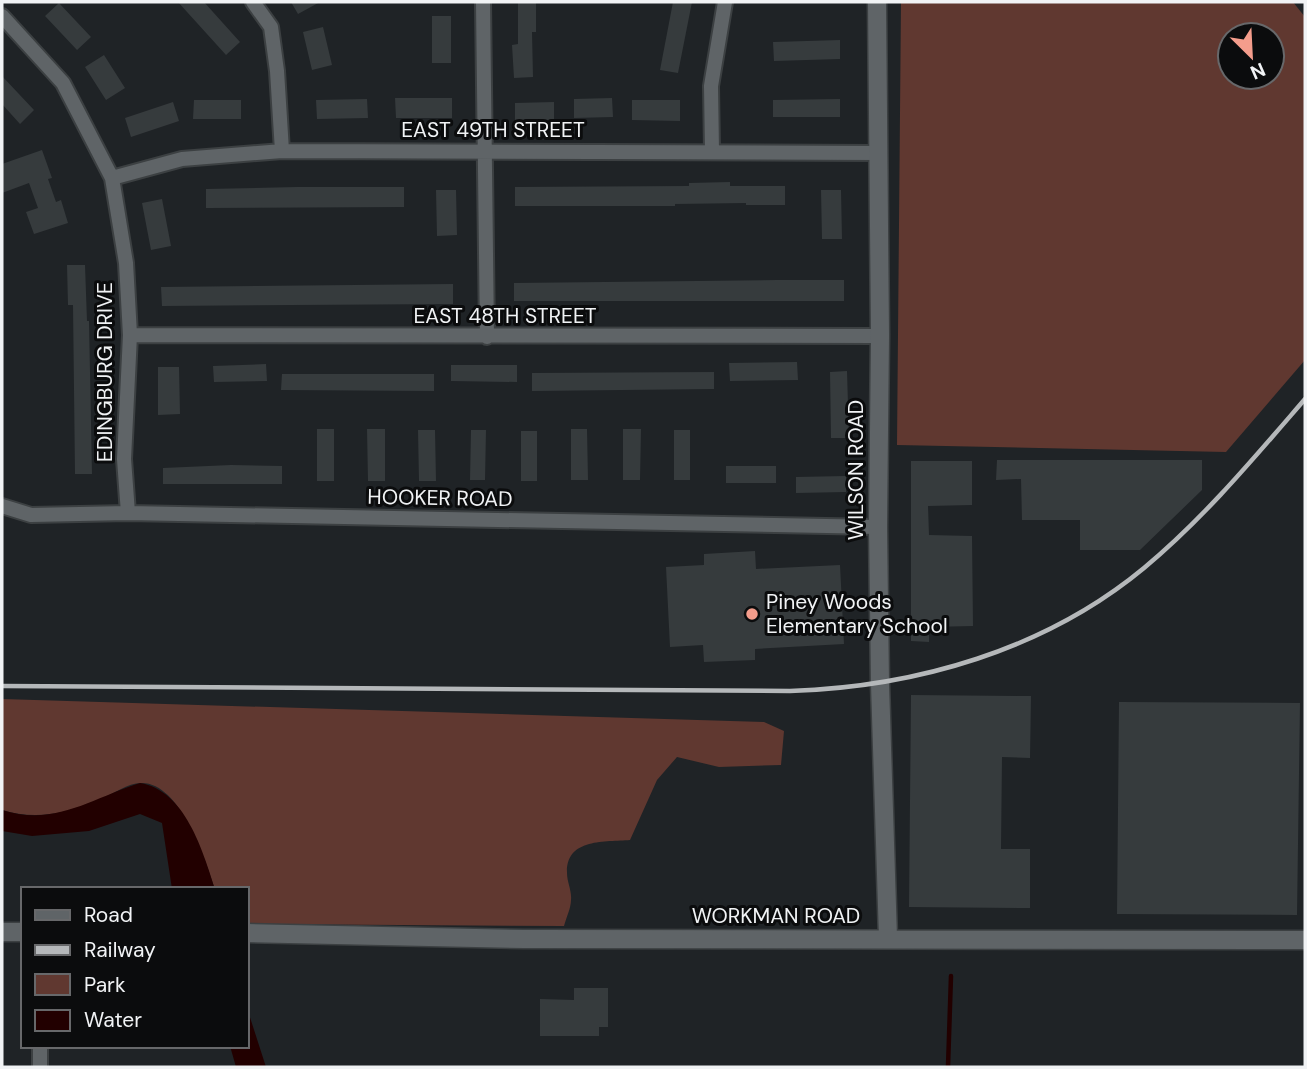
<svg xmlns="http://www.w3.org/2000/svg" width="1307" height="1069" font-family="'DM Sans',sans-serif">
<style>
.green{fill:#603830;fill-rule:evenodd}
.water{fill:#200}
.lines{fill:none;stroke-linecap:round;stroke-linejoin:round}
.stream{stroke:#200;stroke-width:4.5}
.building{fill:#363b3d}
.minor-casing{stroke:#3c4042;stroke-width:18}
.tertiary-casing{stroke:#3c4042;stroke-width:21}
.minor{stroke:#5f6467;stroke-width:14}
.tertiary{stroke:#5f6467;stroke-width:18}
.rail{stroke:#b5b8ba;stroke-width:4.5}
.poi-dot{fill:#f49d8c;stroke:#0b0c0d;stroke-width:2.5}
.labels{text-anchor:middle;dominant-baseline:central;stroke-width:6;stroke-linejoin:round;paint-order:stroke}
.street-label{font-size:21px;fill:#f1f3f5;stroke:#0b0c0d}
.poi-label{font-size:21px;fill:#f1f3f5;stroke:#0b0c0d;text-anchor:start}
</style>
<rect width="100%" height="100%" fill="#1f2326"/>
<!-- green -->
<path class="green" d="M 901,2 L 1293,2 L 1305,17 L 1305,360 L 1226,452 L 897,445 ZM 1230,35 L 1272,35 L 1272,77 L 1230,77 Z
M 2,699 L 764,722 L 784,731 L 781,765 L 719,767 L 677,757 L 657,780 L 630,840 C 605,842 566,838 567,873 C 567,882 572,891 571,900 C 571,908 566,918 564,926 L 247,924 L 247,889 L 215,889 C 205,859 180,782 141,783 C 128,783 113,794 101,799 C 70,814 34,820 2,810 Z"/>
<!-- water -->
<path class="water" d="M 140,783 C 185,790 203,851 215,889 L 172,889 L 162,823 L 140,814 L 89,831 L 32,836 L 2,831 L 2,810 C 55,827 92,798 140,783 Z
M 247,1008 L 266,1067 L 236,1067 L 230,1046 L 247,1046 Z"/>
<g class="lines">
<!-- stream -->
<path class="stream" d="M 948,1067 L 951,976"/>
</g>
<!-- building -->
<path class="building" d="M 178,2 L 204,2 L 240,42 L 226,55 Z
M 291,2 L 320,2 L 298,14 Z
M 518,2 L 536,2 L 536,32 L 532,32 L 533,77 L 514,78 L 512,45 L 518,44 Z
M 673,2 L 692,2 L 678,73 L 660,70 Z
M 59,3 L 91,37 L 77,50 L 45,16 Z
M 432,16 L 451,16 L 451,63 L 432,63 Z
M 323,27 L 332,65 L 312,70 L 303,32 Z
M 840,40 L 840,59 L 774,61 L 773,42 Z
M 104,55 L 125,88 L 106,100 L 85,67 Z
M 2,76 L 34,110 L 20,124 L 2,104 Z
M 395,98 L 452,98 L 452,118 L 396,118 Z
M 612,98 L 613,117 L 574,118 L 574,99 Z
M 367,99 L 368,118 L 317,119 L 316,100 Z
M 840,99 L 840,117 L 773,117 L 773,100 Z
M 194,100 L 241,100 L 241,119 L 193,119 Z
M 632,100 L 680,100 L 680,121 L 632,120 Z
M 173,102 L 179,121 L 131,137 L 125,118 Z
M 554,102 L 554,122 L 515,122 L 515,103 Z
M 42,150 L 52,178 L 48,179 L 56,202 L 61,200 L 68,223 L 34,234 L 26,212 L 38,208 L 29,183 L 2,193 L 2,164 Z
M 730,182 L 730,186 L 785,186 L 785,205 L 746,205 L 746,203 L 675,204 L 675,206 L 515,206 L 515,187 L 689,186 L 689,183 Z
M 297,187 L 404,187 L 404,207 L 206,208 L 206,189 Z
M 436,190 L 456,190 L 457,235 L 437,236 Z
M 821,190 L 841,190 L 842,239 L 822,239 Z
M 162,199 L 171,246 L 151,250 L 142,203 Z
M 67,265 L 85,265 L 87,321 L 89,321 L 92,474 L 75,474 L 73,305 L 68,305 Z
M 777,280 L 844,280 L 844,301 L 514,301 L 514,283 Z
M 453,284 L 453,304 L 162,306 L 161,287 Z
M 797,362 L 798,380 L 730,381 L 729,363 Z
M 266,364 L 267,381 L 214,382 L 213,366 Z
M 451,365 L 517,365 L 517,382 L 451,381 Z
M 158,367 L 179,367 L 180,414 L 158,415 Z
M 847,371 L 849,438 L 831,438 L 830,372 Z
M 714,372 L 714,389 L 532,391 L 532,373 Z
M 282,374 L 434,374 L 434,391 L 281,390 Z
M 317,429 L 334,429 L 334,481 L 317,481 Z
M 367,429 L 385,429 L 385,481 L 368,481 Z
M 571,429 L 587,429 L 588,480 L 571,480 Z
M 623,429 L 641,429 L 640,480 L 623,480 Z
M 418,430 L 435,430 L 436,481 L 419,481 Z
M 471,430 L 486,430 L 485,480 L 470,480 Z
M 674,430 L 690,430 L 690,480 L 674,480 Z
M 521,431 L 537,431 L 537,481 L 521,481 Z
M 997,460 L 1202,460 L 1202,490 L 1140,550 L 1080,550 L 1080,520 L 1022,520 L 1021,479 L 996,480 Z
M 911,461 L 972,461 L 972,505 L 928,506 L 929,535 L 972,536 L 973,626 L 929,627 L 929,642 L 911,641 Z
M 231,465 L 282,466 L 282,484 L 163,484 L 163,468 Z
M 726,466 L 776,466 L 776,483 L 726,483 Z
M 846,476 L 846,492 L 796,493 L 796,477 Z
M 755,551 L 756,569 L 840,565 L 844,644 L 755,649 L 755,660 L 704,662 L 703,645 L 670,647 L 666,567 L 704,565 L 704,554 Z
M 911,695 L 1031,696 L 1030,758 L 1002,757 L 1001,849 L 1030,849 L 1030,908 L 909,907 Z
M 1119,702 L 1300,703 L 1297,915 L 1117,914 Z
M 574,988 L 608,988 L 608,1027 L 599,1027 L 599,1036 L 540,1036 L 540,999 L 574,1000 Z"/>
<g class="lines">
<defs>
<path id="minor" d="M 253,2 L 271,27 L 277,71 L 282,151
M 483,2 L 487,337
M 2,16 L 63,83 L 112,178 L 126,263 L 130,335 L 124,459 L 128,513
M 712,151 L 711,86 L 725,2
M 112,178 L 182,159 L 282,151 L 878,153
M 130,335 L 880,336
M 2,506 L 31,515 L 128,513 L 878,527
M 40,1067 L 40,1046"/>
<path id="tertiary" d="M 877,2 L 880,336 L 878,527 L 880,684 L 888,938
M 2,932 L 23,932
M 247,933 L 524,939 L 1305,940"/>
</defs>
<!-- minor casing -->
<use href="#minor" class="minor-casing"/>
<!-- tertiary casing -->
<use href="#tertiary" class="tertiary-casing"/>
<!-- minor -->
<use href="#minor" class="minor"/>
<!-- tertiary -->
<use href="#tertiary" class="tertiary"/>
<!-- rail -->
<path class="rail" d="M 2,686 L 790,691 C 916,687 1045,650 1144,568 C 1204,518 1254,458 1305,399"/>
</g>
<!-- markers -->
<circle class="poi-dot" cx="752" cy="614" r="7"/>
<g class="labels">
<!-- street labels -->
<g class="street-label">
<text x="493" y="130">EAST 49TH STREET</text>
<text x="505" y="316">EAST 48TH STREET</text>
<text transform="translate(105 372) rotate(-90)">EDINGBURG DRIVE</text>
<text transform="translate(856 470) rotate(-90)">WILSON ROAD</text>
<text transform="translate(440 498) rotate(1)">HOOKER ROAD</text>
<text x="776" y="916">WORKMAN ROAD</text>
</g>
<!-- poi labels -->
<g class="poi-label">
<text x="766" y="602">Piney Woods<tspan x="766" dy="24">Elementary School</tspan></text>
</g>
</g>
<!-- border -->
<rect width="1307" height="1069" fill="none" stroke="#f1f3f5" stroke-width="7"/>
<!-- legend -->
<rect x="21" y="887" width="228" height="161" fill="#0b0c0d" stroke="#67686a" stroke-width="2"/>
<rect x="35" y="910" width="35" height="10" fill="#5f6467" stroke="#67686a" stroke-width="2"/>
<text x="84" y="922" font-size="21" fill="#f1f3f5">Road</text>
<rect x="35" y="945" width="35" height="10" fill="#b5b8ba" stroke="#67686a" stroke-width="2"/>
<text x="84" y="957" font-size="21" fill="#f1f3f5">Railway</text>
<rect x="35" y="974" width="35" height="21" fill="#603830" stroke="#67686a" stroke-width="2"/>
<text x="84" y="992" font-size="21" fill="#f1f3f5">Park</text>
<rect x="35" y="1010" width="35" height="21" fill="#220000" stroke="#67686a" stroke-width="2"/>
<text x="84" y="1027" font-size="21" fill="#f1f3f5">Water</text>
<!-- north arrow -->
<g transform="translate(1251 56) rotate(156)"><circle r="33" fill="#0b0c0d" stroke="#67686a" stroke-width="2"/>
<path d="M0-5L12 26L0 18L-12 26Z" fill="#f49d8c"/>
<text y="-10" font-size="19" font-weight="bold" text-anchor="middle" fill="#f1f3f5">N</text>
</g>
</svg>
